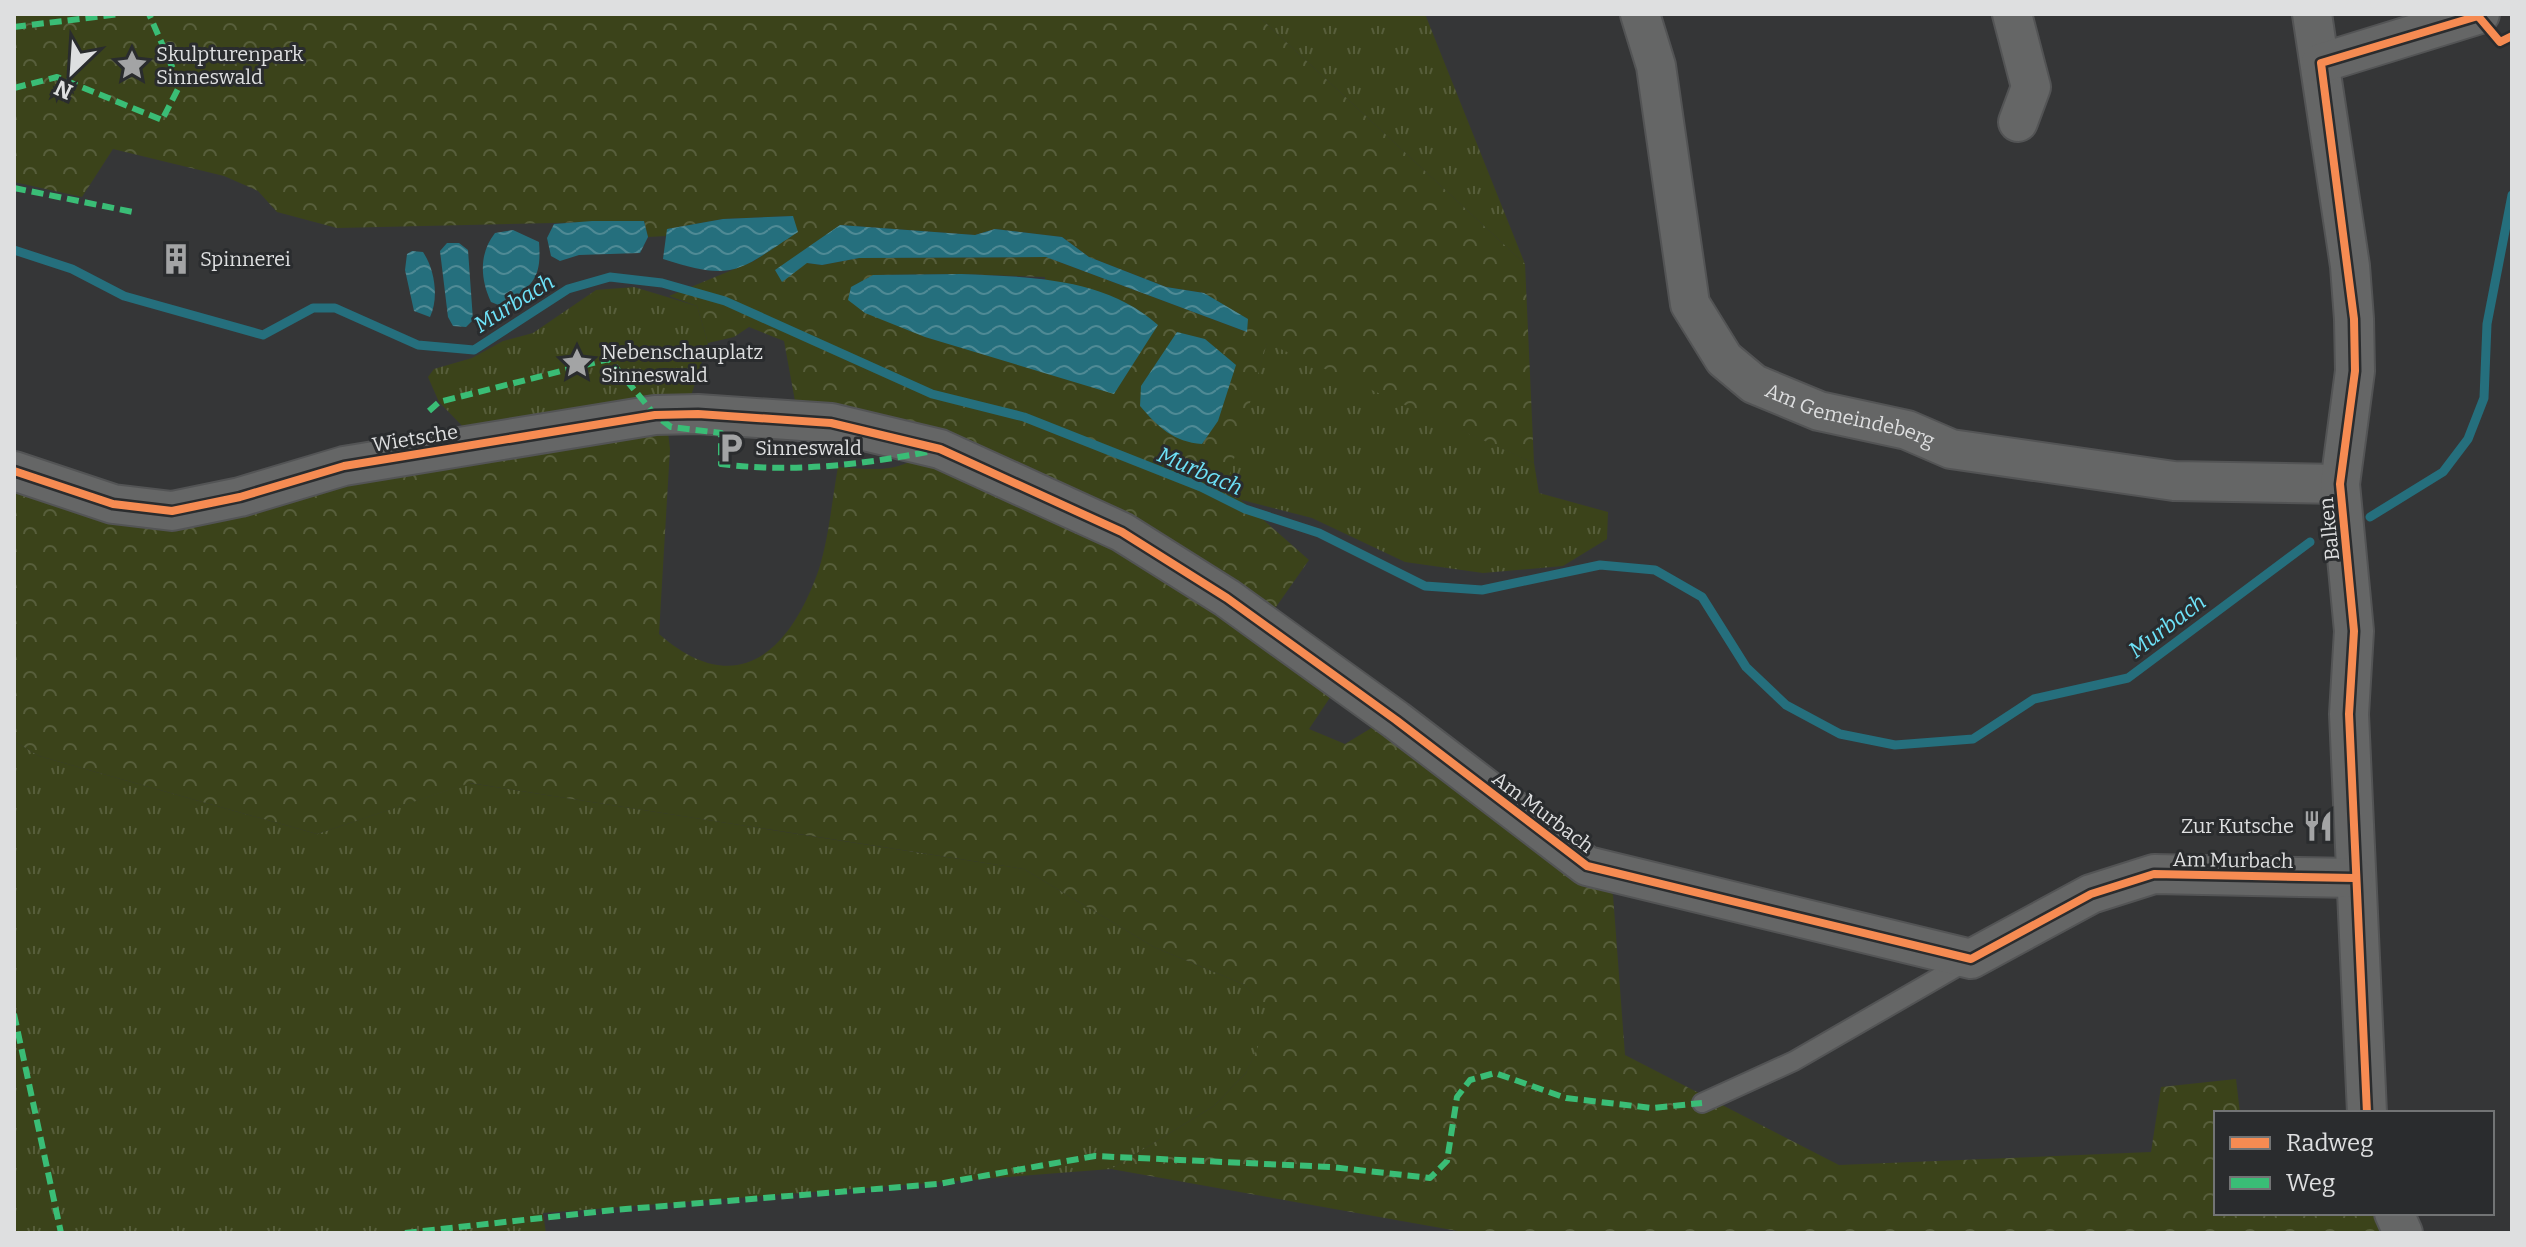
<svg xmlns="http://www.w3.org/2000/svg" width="2526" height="1247" font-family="Bitter,serif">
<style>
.grass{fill:url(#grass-tufts)}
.forest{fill:url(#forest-crowns);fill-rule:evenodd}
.water{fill:url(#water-waves)}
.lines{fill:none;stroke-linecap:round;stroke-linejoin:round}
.stream{stroke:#256f7d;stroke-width:9}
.service-casing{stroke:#535455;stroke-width:22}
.minor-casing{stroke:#535455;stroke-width:42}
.service{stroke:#656666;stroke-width:18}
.minor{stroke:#656666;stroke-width:38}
.quiet{stroke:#3abd76;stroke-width:6;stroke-dasharray:12 6;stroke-linecap:butt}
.cycleway-casing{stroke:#2a2c2e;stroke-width:13}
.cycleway{stroke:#f68b52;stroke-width:8}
.labels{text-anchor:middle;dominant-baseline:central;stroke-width:6;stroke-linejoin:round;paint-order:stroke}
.poi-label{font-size:20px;fill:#dedfe0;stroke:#2a2c2e;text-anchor:start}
.street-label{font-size:20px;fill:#dedfe0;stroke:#2a2c2e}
.water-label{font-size:22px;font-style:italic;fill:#6ee2f8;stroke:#2a2c2e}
</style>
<defs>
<pattern id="grass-tufts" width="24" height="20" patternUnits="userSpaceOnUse" patternTransform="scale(2)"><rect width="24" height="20" fill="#3b431a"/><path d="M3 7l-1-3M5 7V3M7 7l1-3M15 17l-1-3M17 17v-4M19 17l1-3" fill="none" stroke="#575e3b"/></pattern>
<pattern id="forest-crowns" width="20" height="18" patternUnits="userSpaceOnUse" patternTransform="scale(2)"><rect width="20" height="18" fill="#3b431a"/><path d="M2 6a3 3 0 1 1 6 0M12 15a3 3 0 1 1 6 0" fill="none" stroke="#575e3b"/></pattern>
<pattern id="water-waves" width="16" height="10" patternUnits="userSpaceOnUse" patternTransform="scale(2)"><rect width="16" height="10" fill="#256f7d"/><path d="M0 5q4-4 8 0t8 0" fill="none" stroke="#4f8a95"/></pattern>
</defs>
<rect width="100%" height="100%" fill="#353637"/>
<!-- grass -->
<path class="grass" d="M 1256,14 L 1425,14 L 1525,264 Z
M 634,287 L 697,306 L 708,343 L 689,402 L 471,435 L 439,402 L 428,377 L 434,369 L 472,358 L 503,341 L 533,333 L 596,290 Z
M 1267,342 L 1534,463 L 1539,493 L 1608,512 L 1607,539 L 1563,566 L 1483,573 L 1405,562 L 1312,518 L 1238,499 L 1225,487 Z
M 14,741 L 39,756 L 317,834 L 469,783 L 1024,869 L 1154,947 L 1243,984 L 1274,1014 L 1246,1073 L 1214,1106 L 1111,1169 L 543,1213 L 546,1233 L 14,1233 Z"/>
<!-- forest -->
<path class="forest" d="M 14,14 L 1256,14 L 1525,264 L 1534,463 L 1267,343 L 1226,487 L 1309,560 L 1257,634 L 1337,687 L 1309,729 L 1345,744 L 1378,724 L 1562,836 L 1613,895 L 1625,1055 L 1839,1165 L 2151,1152 L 2161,1087 L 2236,1079 L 2240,1113 L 2216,1113 L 2216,1213 L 2382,1213 L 2388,1233 L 1469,1233 L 1111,1169 L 1214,1106 L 1246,1073 L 1273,1014 L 1243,984 L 1154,947 L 1024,869 L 470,783 L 317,834 L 39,756 L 14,741 L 14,469 L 185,522 L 327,486 L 454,467 L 667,424 L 670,449 L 659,634 C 737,702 790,652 819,569 C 829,537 832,500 838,467 C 880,470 899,474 934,446 L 921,433 L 795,401 L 784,341 L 749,327 L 734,337 L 708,343 L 697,306 L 669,296 L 754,261 L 797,232 L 792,216 L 723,219 L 668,229 L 666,236 L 648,237 L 644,221 L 337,228 L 277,212 L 258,191 L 224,176 L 113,149 L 82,197 L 14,182 ZM 840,225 L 975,235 L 995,229 L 1062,237 L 1089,257 L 1166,287 L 1204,293 L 1247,332 L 1046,257 L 859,258 L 822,265 L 807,263 ZM 961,274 L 1045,277 L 1048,371 L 925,337 L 873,275 Z"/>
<!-- water -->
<path class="water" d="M 793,216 L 798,232 C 738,271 734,282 663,259 L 667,229 L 723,219 Z
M 592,221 L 644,221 L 648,237 L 640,253 L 579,255 L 560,261 L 551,256 L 547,238 L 554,224 Z
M 840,225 L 975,235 L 995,229 L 1062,237 L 1089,257 L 1166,287 L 1204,293 L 1248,319 L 1247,332 L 1046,257 L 859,258 L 822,265 L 807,263 L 782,282 L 775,270 Z
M 513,230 L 539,242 C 542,280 532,286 501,306 L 491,302 C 480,279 479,253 495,233 Z
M 447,243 L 459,243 L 468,250 L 473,320 L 466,327 L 453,326 L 448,317 L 440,251 Z
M 412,251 L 423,252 C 435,270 439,298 430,317 L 414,311 L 405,270 L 407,254 Z
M 961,274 C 1028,277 1105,277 1158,325 L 1114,394 L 925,337 L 865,313 L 848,300 L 851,287 L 873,275 Z
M 1177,332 L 1205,339 L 1236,365 L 1218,421 L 1202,444 C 1174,442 1158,427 1140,406 L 1141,386 Z"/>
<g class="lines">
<!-- stream -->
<path class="stream" d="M 14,250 L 72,269 L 124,296 L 263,335 L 313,308 L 335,308 L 418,345 L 474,350 L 568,289 L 610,277 L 662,283 L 725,301 L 932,394 L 1024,417 L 1201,487 L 1245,509 L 1319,533 L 1425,586 L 1482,590 L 1600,565 L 1655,570 L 1702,597 L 1746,667 L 1786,705 L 1840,734 L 1895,745 L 1973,739 L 2034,699 L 2128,678 L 2310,542
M 2370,517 L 2443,472 L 2468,439 L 2484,398 L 2487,324 L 2512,195"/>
<defs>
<path id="service" d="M 1702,1103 L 1794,1061 L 1969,960"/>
<g id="minor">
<path id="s1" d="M 1640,14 L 1656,66 L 1690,304 L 1724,359 L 1754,384 L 1819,411 L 1907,430 L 1951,449 L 2174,481 L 2340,484"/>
<path d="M 2012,14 L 2031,87 L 2018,122"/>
<path d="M 2312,14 L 2350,266 L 2354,319 L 2355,371 L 2340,484 L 2354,631 L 2349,714 L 2367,1113"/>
<path d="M 2321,63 L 2480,14"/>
<path d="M 14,471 L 113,504 L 172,511 L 240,497 L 344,466 L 655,415 L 698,414 L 831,423 L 940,449 L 1122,532 L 1227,598 L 1396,720 L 1587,866 L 1971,959 L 2091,894 L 2154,874 L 2354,878"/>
<path d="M 2394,1213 L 2403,1233"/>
</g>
</defs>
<!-- service casing -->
<use href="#service" class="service-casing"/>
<!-- minor casing -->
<use href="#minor" class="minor-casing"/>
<!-- service -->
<use href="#service" class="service"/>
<!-- minor -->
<use href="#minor" class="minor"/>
<!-- quiet -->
<path class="quiet" d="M 14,27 L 120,14
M 14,88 L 57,77 L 162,120 L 180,85 L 149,14
M 14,188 L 133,212
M 429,411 L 439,402 L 609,359 L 655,415 L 671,427 L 721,433 L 721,464 C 793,473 861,465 932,451
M 14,1014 L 61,1233
M 405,1233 L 614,1210 L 938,1184 L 1095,1156 L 1331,1167 L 1430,1178 L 1447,1161 L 1457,1097 L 1470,1080 L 1495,1073 L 1566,1098 L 1652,1108 L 1702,1103"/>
<defs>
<path id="cycleway" d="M 14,471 L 113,504 L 172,511 L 240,497 L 344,466 L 655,415 L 698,414 L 831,423 L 940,449 L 1122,532 L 1227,598 L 1396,720 L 1587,866 L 1971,959 L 2091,894 L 2154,874 L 2354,878
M 2367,1113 L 2349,714 L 2354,631 L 2340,484 L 2355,371 L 2354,319 L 2321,63 L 2478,16 L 2500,42 L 2512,36"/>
</defs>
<!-- cycleway casing -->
<use href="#cycleway" class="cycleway-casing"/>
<!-- cycleway -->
<use href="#cycleway" class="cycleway"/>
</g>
<!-- icons -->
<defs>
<symbol id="sight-bare" viewBox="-9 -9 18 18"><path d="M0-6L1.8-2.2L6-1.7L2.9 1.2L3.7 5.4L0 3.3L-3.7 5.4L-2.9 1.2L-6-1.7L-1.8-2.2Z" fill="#a3a4a5" stroke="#2a2c2e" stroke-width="2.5" paint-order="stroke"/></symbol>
<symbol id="building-bare" viewBox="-9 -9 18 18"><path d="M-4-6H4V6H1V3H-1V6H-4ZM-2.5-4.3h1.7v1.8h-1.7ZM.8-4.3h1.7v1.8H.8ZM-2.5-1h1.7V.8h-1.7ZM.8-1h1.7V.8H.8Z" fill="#a3a4a5" stroke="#2a2c2e" stroke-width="2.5" paint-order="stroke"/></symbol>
<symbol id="parking-bare" viewBox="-9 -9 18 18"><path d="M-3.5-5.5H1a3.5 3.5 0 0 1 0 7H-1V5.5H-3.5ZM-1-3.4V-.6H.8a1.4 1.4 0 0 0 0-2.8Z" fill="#a3a4a5" stroke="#2a2c2e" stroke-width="2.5" paint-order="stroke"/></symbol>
<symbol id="restaurant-bare" viewBox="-9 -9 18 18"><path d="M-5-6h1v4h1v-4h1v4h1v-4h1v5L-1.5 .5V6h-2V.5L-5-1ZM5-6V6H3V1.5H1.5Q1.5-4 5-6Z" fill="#a3a4a5" stroke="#2a2c2e" stroke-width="2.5" paint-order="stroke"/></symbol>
</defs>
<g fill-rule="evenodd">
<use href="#sight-bare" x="110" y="43" width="44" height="44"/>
<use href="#building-bare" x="154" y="237" width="44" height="44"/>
<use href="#sight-bare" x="555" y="341" width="44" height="44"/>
<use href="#parking-bare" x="709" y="426" width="44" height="44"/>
<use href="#restaurant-bare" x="2296" y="804" width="44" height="44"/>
</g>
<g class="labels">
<!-- poi labels -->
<g class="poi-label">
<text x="156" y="54">Skulpturenpark<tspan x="156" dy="23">Sinneswald</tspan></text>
<text x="200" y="259">Spinnerei</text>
<text x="601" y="352">Nebenschauplatz<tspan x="601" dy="23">Sinneswald</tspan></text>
<text x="755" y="448">Sinneswald</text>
<text x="2294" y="826" text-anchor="end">Zur Kutsche</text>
</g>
<!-- street labels -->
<g class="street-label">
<text stroke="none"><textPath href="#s1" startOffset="500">Am Gemeindeberg</textPath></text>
<text transform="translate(415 438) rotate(-9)">Wietsche</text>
<text transform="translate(2329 529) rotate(-96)">Balken</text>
<text transform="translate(1543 812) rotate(37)">Am Murbach</text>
<text transform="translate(2233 860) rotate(1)">Am Murbach</text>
</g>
<!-- water labels -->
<g class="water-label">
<text transform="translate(514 303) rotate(-32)">Murbach</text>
<text transform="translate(1200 471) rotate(23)">Murbach</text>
<text transform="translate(2167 626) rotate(-37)">Murbach</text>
</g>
</g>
<!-- border -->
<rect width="2526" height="1247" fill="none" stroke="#dedfe0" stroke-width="32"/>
<!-- legend -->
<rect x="2214" y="1111" width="280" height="104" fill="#2a2c2e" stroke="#727475" stroke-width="2"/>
<rect x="2230" y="1137" width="40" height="12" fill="#f68b52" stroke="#727475" stroke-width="2"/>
<text x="2286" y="1151" font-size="24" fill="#dedfe0">Radweg</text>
<rect x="2230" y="1177" width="40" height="12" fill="#3abd76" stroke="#727475" stroke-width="2"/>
<text x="2286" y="1191" font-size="24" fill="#dedfe0">Weg</text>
<!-- north arrow -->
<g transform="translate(72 72) rotate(205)" stroke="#2a2c2e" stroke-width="6" paint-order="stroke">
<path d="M0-6L14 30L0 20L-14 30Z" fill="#dedfe0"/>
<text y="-12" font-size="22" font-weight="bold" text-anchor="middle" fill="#dedfe0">N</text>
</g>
</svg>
